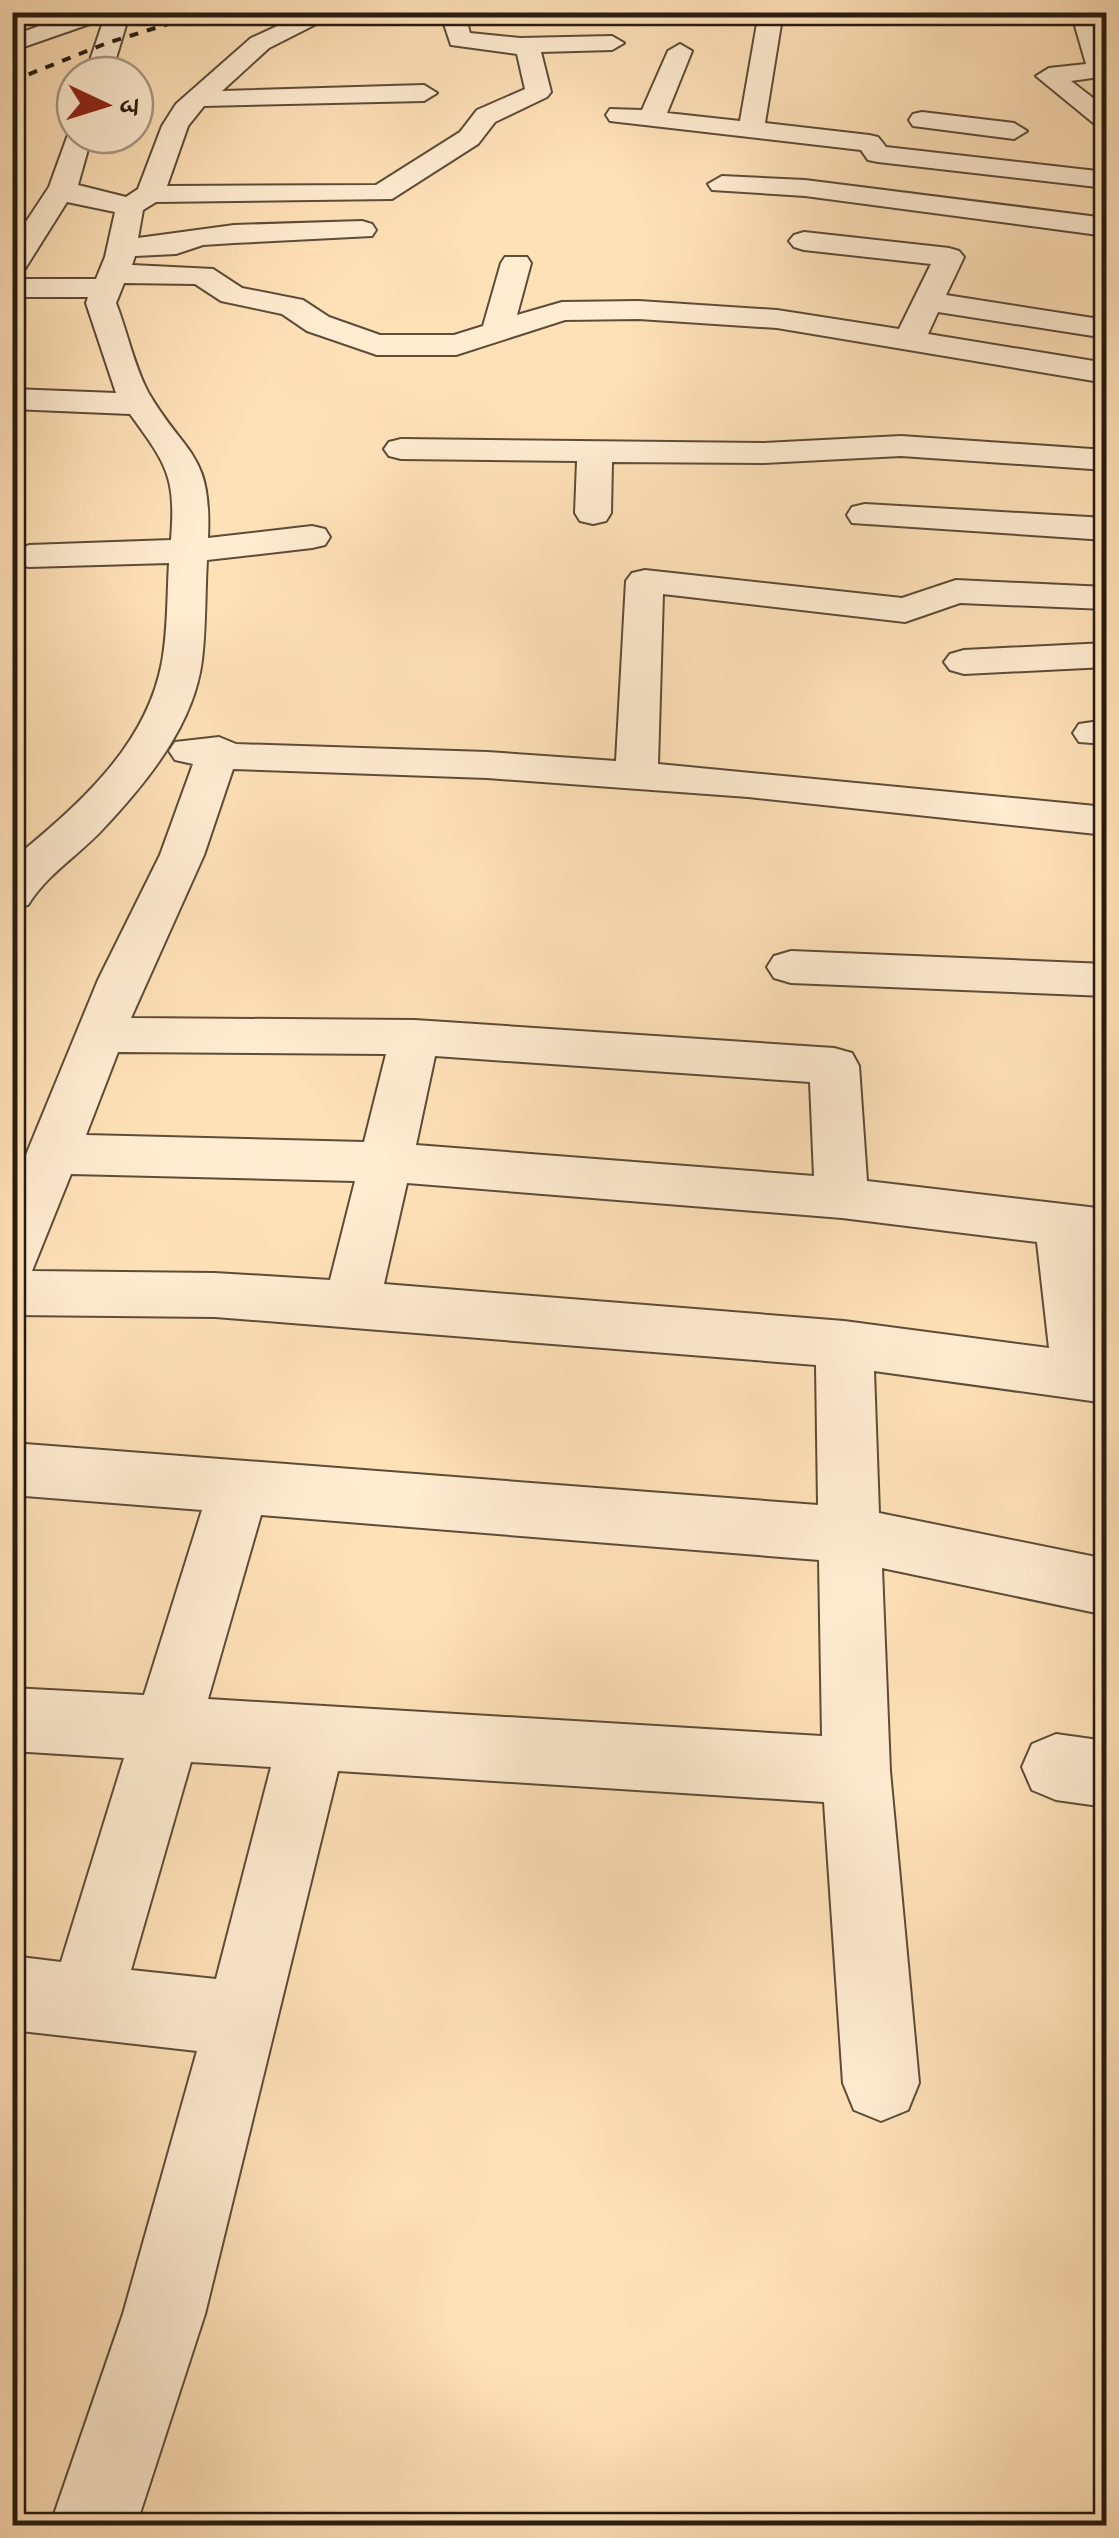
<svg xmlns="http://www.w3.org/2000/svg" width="1119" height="2538" font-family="'IM FELL Great Primer','Noto Serif Devanagari',serif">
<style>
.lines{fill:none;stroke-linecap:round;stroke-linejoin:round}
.minor-casing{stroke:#5d4c38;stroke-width:4}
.minor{fill:#ffecd1;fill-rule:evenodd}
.rail{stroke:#271b0e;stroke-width:4;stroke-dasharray:9 9;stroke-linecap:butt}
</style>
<rect width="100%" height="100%" fill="#ffe1b8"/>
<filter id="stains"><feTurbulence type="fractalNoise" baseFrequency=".002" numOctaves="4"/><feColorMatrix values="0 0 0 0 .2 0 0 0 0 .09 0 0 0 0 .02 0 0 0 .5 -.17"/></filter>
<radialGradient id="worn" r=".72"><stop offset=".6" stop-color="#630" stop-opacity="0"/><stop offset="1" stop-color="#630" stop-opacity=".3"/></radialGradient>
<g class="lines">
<defs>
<path id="minor" d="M 77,12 L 130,12 L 111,75 L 85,75 L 104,19 L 12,51 L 12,36 Z
M 308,12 L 340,12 L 269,48 L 222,91 L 424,85 L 437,93 L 424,101 L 204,106 L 188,126 L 167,186 L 376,185 L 460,132 L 477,110 L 525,89 L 517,54 L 451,45 L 440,12 L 464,12 L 470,33 L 520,38 L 612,36 L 624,43 L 612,50 L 541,52 L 551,92 L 547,97 L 495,122 L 478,144 L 392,199 L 156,202 L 143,210 L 138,238 L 234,225 L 362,221 L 372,224 L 376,230 L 372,236 L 234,243 L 203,245 L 176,254 L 135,256 L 132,265 L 213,269 L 242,288 L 303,300 L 329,317 L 380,335 L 454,335 L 483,326 L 501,263 L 505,257 L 527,257 L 531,263 L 517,315 L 562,302 L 639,301 L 777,310 L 899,329 L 931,264 L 804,250 L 794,247 L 789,241 L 794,235 L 804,232 L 949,248 L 959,251 L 964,257 L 946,295 L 1106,320 L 1106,338 L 938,312 L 928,334 L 1106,363 L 1106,383 L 777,328 L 639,319 L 565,320 L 456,355 L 377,355 L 307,331 L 282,314 L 221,301 L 195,284 L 124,283 L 116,303 C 127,331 134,366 148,392 C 185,456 212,451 208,538 L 312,526 L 325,529 L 330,537 L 325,545 L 312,548 L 207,560 C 205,593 206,627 202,660 C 194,725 147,782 103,829 C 78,856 48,873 28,905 L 12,909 L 12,860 C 76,807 146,748 162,662 C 168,630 167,595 169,563 L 29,567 L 16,564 L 12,553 L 29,545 L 171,540 C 176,476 167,465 130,414 L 12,409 L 12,389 L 116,393 L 86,303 L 88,297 L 12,297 L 12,279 L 96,279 L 105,257 L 115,212 L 67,202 L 23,272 L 12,275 L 12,243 L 49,187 L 70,129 L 75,128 L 75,135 L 92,135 L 78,185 L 126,197 L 138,189 L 162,126 L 176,104 L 251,38 Z
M 759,12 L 783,12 L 765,123 L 869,135 L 878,137 L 886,147 L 1106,172 L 1106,188 L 878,162 L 868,160 L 861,150 L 610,121 L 606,115 L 610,109 L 642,110 L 668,51 L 680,44 L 692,51 L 667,113 L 740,121 Z
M 1071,12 L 1095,12 L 1106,50 L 1106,76 L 1071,81 L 1106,108 L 1106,128 L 1097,126 L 1036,76 L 1049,68 L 1086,64 Z
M 922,112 L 1014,123 L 1027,131 L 1014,139 L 913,126 L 909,120 L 913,114 Z
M 722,176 L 805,180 L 1106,218 L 1106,236 L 805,196 L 712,190 L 708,184 Z
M 901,436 L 1106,450 L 1106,470 L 901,456 L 764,463 L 612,462 L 611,513 L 606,521 L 593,524 L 580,521 L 575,513 L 577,461 L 401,459 L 389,456 L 384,449 L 389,442 L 401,439 L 764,443 Z
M 865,504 L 1106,518 L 1106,540 L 852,523 L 847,515 L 852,507 Z
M 645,570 L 902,598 L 956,580 L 1106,587 L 1106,609 L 960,603 L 905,622 L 663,594 L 658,764 L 1106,807 L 1106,835 L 748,797 L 487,778 L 233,769 L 204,855 L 131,1018 L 415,1020 L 834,1048 L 852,1053 L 859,1066 L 867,1181 L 1106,1209 L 1106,1251 L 1093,1249 L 1106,1349 L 1106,1403 L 874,1371 L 879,1513 L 1106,1559 L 1106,1615 L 882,1568 L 890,1771 L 919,2083 L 908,2110 L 881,2121 L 854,2110 L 843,2083 L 824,1802 L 338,1771 L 205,2314 L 136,2526 L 50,2526 L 123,2314 L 197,2051 L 12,2030 L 12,1956 L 61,1962 L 124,1758 L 12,1751 L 12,1688 L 144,1695 L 202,1510 L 12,1495 L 12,1443 L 818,1505 L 816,1365 L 215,1317 L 12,1315 L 12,1189 L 98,980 L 160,855 L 193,764 L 175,760 L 169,751 L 175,742 L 219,737 L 236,744 L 487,752 L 616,761 L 626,581 L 632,573 ZM 118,1052 L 386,1054 L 364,1142 L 86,1135 ZM 435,1056 L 810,1082 L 814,1176 L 416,1145 ZM 71,1174 L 355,1181 L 330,1280 L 215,1273 L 32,1271 ZM 407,1183 L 842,1218 L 1037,1242 L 1049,1348 L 844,1321 L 384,1284 ZM 261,1515 L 819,1560 L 822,1736 L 208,1699 ZM 191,1762 L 271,1767 L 216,1979 L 131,1970 Z
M 1106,643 L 1106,667 L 964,674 L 950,670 L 944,662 L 950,654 L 964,650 Z
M 1106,720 L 1106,744 L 1079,742 L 1073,733 L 1079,724 Z
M 791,951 L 1106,964 L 1106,996 L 791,983 L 774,978 L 767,967 L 774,956 Z
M 1056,1734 L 1106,1741 L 1106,1807 L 1056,1800 L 1032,1790 L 1022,1767 L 1032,1744 Z"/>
</defs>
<!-- minor casing -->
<use href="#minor" class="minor-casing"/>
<!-- minor -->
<use href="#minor" class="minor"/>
<!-- rail -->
<path class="rail" d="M 12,81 L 107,43 L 207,12"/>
</g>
<!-- margin -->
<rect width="1119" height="2538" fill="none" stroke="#ffe1b8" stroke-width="50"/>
<rect x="15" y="15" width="1089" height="2508" fill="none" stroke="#271b0e" stroke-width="5"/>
<rect x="25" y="25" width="1069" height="2488" fill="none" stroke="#271b0e" stroke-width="2.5"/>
<!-- north arrow -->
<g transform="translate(105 105) rotate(94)"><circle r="48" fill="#ffecd1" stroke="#a99883" stroke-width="2.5"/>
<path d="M0-8L18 38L0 25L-18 38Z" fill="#8f2418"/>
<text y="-15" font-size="28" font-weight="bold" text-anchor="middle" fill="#271b0e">उ</text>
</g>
<rect width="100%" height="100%" filter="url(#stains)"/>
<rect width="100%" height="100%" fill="url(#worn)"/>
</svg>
